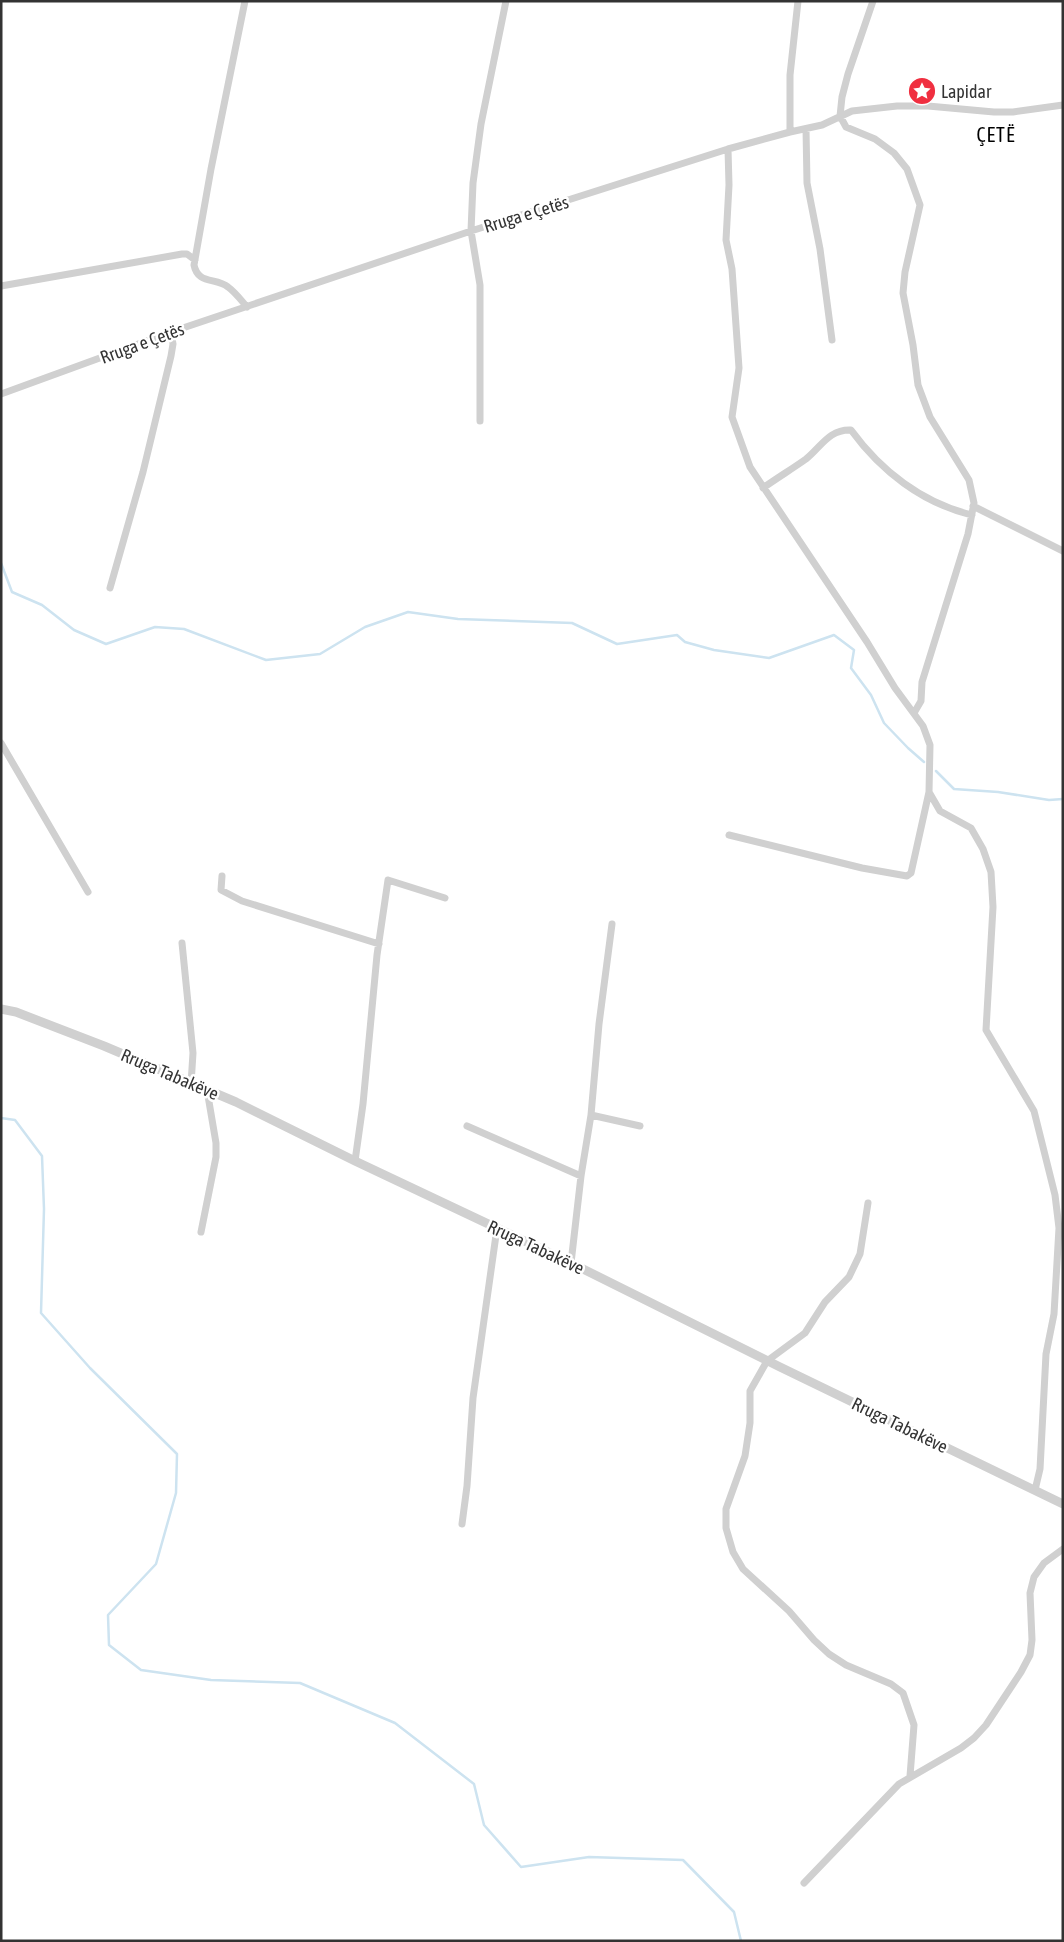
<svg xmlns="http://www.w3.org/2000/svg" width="1064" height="1942" font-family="'Asap Condensed',sans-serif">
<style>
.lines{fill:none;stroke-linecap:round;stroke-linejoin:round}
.stream{stroke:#cde3f0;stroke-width:2.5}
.minor{stroke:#d0d0d0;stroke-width:7}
.tertiary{stroke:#d0d0d0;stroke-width:9}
.labels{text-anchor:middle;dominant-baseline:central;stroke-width:5;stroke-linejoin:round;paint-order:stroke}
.poi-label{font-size:18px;fill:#333;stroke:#fff;text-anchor:start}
.street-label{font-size:18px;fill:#333;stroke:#fff}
.quarter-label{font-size:20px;letter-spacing:1px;fill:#000;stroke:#fff}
</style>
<rect width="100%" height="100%" fill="#fff"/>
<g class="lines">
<!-- stream -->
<path class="stream" d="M 1,563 L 12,592 L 42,605 L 74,630 L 106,644 L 155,627 L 184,629 L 266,660 L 320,654 L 365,627 L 408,612 L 458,619 L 572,623 L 617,644 L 677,635 L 685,642 L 714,650 L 769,658 L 834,635 L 854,650 L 851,668 L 871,695 L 884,723 L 908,748 L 924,762
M 936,771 L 954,789 L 998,792 L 1049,800 L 1063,799
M 1,1118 L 15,1120 L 42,1156 L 44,1209 L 41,1313 L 90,1368 L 177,1454 L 176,1493 L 156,1564 L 108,1615 L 109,1645 L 141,1670 L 211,1680 L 300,1683 L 395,1723 L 474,1784 L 484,1825 L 521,1867 L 589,1857 L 683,1860 L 734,1912 L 741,1941"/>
<!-- minor -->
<path class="minor" d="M 245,1 L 211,169 L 194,265 C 198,285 216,277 228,287 C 235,292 241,300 247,307
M 873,1 L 848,74 L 842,97 L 840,116 L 846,127 L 875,139 L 894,153 L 907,169 L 920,205 L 905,272 L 903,293 L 913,345 L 918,385 L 930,417 L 969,480 L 974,503 L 968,534 L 922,682 L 921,701 L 914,713
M 806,129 L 807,183 L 820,249 L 832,340
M 790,132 L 790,75 L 798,1
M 728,149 L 729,185 L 726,240 L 732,269 L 739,368 L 732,417 L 750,467 L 867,642 L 895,688 L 923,726 L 930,745 L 929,792 L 940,811 L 971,828 L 983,849 L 991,872 L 993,907 L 986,1030 L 1034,1111 L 1055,1195 L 1059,1228 L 1054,1314 L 1046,1354 L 1040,1469 L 1035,1490
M 1,286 L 182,254 L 187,254 L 195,260
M 1,394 L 171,332 L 471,231 L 728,149 L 790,132 L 822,125 L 852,111 L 897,106 L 928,106 L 994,112 L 1013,112 L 1063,105
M 480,421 L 480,285 L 471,231 L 473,183 L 481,124 L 506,1
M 763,488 C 777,478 792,469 806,459 C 821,447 829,429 851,430 C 881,471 922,503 972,515
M 973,506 L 1063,551
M 110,588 L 143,472 L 171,356 L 173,344 L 171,332
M 1,743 L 88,892
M 729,835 L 862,868 L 907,876 L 911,873 L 929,792
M 222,876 L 221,890 L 242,901 L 379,944
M 182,943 L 193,1053 L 191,1084
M 591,1115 L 599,1024 L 612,924
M 467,1126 L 581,1176
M 355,1161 L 363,1104 L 377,955 L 388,880 L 445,898
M 868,1203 L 860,1254 L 849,1277 L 825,1302 L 805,1333 L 767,1361 L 750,1391 L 750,1423 L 745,1456 L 726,1509 L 726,1528 L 733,1552 L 743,1569 L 789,1611 L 814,1640 L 829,1654 L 846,1665 L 891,1684 L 903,1693 L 914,1725 L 910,1776
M 201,1232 L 216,1157 L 216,1143 L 207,1090
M 571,1263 L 581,1176 L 591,1115 L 640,1126
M 462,1524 L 467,1486 L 473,1398 L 497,1228
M 804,1883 L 899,1784 L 961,1748 L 974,1738 L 986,1725 L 1021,1672 L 1030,1655 L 1032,1640 L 1030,1593 L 1034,1577 L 1044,1563 L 1063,1549"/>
<!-- tertiary -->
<path class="tertiary" d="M 1,1009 L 16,1012 L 104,1046 L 236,1102 L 355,1161 L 571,1263 L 780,1367 L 1063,1504"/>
</g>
<!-- icons -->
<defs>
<symbol id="sight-disc" viewBox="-11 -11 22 22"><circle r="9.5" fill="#f02f40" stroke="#fff"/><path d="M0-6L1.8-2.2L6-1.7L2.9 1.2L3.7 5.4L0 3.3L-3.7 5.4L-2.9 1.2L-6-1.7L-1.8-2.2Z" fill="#fff"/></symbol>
</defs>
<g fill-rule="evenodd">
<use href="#sight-disc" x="906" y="75" width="32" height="32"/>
</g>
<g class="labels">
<!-- poi labels -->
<g class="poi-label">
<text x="941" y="91">Lapidar</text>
</g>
<!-- street labels -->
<g class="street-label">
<text transform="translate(526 214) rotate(-17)">Rruga e Çetës</text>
<text transform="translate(142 343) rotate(-20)">Rruga e Çetës</text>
<text transform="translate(170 1074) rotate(23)">Rruga Tabakëve</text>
<text transform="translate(536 1247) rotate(25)">Rruga Tabakëve</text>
<text transform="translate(900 1425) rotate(26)">Rruga Tabakëve</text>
</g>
<!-- quarter labels -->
<g class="quarter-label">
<text x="996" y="134">ÇETË</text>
</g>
</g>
<!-- border -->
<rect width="1064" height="1942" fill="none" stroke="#333333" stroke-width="5"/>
</svg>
